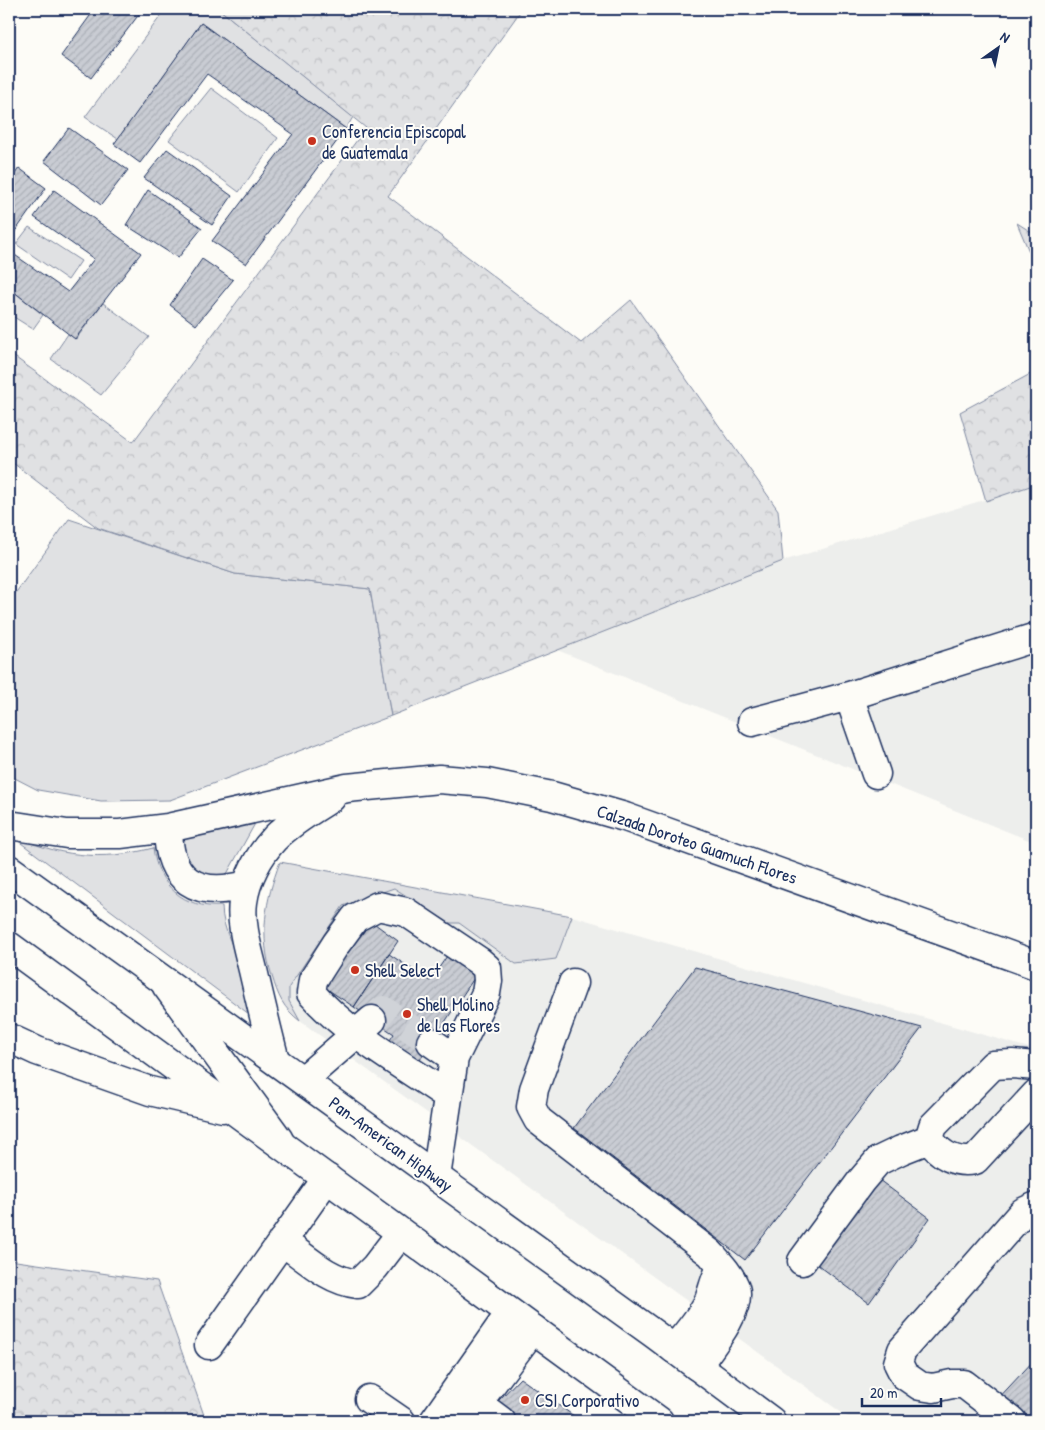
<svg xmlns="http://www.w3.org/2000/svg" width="1045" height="1430" font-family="'Patrick Hand',sans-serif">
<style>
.built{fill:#edeeec}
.green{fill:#e0e1e3;stroke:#7e88a0}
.forest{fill:url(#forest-crowns);stroke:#7e88a0}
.building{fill:url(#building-hatch);stroke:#1b2f5e}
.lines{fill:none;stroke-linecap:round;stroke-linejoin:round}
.minor-tunnel{stroke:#d0d3d8;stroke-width:28;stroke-dasharray:28 14;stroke-linecap:butt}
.minor-casing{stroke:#1b2f5e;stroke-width:31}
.major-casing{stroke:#1b2f5e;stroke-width:31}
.highway-casing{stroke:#1b2f5e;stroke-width:31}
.minor{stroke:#fdfcf7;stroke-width:28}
.major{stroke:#fdfcf7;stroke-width:28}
.highway{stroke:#fdfcf7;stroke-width:28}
.poi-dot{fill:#c8321e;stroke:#fdfcf7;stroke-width:2}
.labels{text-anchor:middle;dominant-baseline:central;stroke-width:4;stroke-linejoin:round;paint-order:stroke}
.poi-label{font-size:18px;fill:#1b2f5e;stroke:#fdfcf7;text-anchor:start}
.street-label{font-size:18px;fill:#1b2f5e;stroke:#fdfcf7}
</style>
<defs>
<pattern id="forest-crowns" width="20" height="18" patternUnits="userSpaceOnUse" patternTransform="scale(1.25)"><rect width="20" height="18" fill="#e0e1e3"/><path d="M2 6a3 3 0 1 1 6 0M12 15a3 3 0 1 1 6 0" fill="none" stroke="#c0c1c5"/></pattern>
<pattern id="building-hatch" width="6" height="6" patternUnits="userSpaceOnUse" patternTransform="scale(1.25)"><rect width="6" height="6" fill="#c9ccd3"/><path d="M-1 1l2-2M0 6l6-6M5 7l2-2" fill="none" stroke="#acb0b8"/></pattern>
</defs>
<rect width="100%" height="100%" fill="#fdfcf7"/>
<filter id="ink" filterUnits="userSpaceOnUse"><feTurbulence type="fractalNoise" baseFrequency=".02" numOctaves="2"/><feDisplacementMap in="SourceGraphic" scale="10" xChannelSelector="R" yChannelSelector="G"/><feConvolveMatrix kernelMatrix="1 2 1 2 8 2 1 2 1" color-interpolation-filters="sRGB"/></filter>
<g filter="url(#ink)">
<!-- built -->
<path class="built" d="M 1036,484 L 1036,843 L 557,650 L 783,561 Z
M 394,888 L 449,923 L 458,922 L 516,964 L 556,959 L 572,916 L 1036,1050 L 1036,1421 L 853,1421 L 300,1021 L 289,1001 L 289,987 L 343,906 Z"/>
<!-- green -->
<path class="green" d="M 166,9 L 219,9 L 353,117 L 346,129 L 201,23 L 118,139 L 85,117 Z
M 211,88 L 278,138 L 239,192 L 169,140 Z
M 29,227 L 81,261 L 68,280 L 16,244 Z
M 9,288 L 43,315 L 33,329 L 9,314 Z
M 103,303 L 149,337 L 101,395 L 51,359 L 68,334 L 76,339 Z
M 69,519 L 235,574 L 370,589 L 391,716 L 170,800 L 101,801 L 38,790 L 9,775 L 9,602 Z
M 257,820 L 223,881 L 188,874 L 178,839 Z
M 9,834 C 57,856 101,862 153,848 C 158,885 183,909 222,906 C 222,931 237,953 245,975 C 251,991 256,1007 261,1023 Z
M 280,862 L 572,916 L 556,959 L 516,964 L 459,923 L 449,923 L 394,888 L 343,906 L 289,987 L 289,1001 L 300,1021 C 283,1008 278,996 272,976 C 259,936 265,901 280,862 Z"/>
<!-- forest -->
<path class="forest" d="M 219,9 L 318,9 L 327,16 L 334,9 L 522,9 L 388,196 L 581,343 L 631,300 L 778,510 L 783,561 L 391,716 L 370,589 L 235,574 L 98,528 L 9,460 L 9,353 L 133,442 L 366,128 Z
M 1017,223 L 1036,235 L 1036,268 Z
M 1036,371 L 1036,484 L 986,501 L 960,412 Z
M 9,1260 L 157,1281 L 206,1421 L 9,1421 Z"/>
<!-- building -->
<path class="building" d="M 95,9 L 143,9 L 91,78 L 61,56 Z
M 201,23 L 346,129 L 246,264 L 212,241 L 293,134 L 207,74 L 140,163 L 114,144 Z
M 69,128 L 128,170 L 101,205 L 44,161 Z
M 167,149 L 232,196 L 212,225 L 144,178 Z
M 19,168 L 46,188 L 9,240 L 9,183 Z
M 54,190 L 141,253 L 75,339 L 9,288 L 9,251 L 68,292 L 94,259 L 34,217 Z
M 148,190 L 202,228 L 178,258 L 126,225 Z
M 202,259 L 233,280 L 196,325 L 170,305 Z
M 367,918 L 398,941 L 354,1007 L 321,985 Z
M 449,953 L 478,972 L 416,1066 L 386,1046 L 394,1034 L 354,1007 L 389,954 L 430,981 Z
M 695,967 L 922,1028 L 745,1260 L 574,1128 Z
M 875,1177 L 930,1218 L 869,1303 L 814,1262 Z
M 1036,1358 L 1036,1421 L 1022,1421 L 995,1402 Z
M 520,1378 L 581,1421 L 479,1421 Z"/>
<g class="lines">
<!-- minor-tunnel -->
<path class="minor-tunnel" d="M 372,1020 L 383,1010 L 431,1042"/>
<defs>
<path id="minor" d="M 849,696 L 876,774
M 752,722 L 849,696 L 1036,637
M 573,983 L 534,1089 L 531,1107 L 538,1120 L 710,1253 C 719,1263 730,1274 735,1287 C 743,1309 709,1349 697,1366
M 166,985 L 279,1140
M 431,1042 L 454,1058 L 436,1177
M 1036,1066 L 1012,1064 L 993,1065 L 933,1126 L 929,1139 C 940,1155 955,1164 975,1160 L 1036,1094
M 303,1080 L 372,1020
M 448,1096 C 403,1065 347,1034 311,993 L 313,980 L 336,944 L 355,918 L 378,906 L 406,912 L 479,961 L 487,968 L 488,981 L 486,993 L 454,1058
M 282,1241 C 306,1258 329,1281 358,1284 L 375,1267 L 401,1233
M 802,1261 L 861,1181 L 878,1161 L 901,1150 L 929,1139
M 209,1345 L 327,1178
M 674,1349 C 686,1334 701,1318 709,1300 C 714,1287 714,1279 722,1267
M 369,1399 L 401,1421
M 477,1403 L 501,1421
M 434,1421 L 510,1313
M 464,1421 L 533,1329
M 1012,1421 L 964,1384 L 952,1384 L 933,1388 L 920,1386 L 904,1375 L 898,1363 L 902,1350 L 1023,1212 L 1034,1207 L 1036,1208"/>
<path id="major" d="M 9,825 L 67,834 L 120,834 L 168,828 L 347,788 L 439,779 L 487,783 L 552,796 L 625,817 L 1036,965
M 168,828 C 168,881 197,898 246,885
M 275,1060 C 267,1030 260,1000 253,970 C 248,949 240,924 243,902 C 246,879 259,855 275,838 C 291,822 312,810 331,798"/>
<path id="highway" d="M 9,869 L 654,1334 L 771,1421
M 9,946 L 659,1421
M 9,1038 L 37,1051 L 150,1091 L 223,1108"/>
</defs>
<!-- minor casing -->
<use href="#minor" class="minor-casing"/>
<!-- major casing -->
<use href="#major" class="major-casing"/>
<!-- highway casing -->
<use href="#highway" class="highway-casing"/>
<!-- minor -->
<use href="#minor" class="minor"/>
<!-- major -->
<use href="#major" class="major"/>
<!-- highway -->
<use href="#highway" class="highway"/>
</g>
</g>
<!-- markers -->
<g class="poi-dot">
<circle cx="312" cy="141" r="5"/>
<circle cx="355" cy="970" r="5"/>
<circle cx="407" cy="1014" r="5"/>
<circle cx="525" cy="1400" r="5"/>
</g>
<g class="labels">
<!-- poi labels -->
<g class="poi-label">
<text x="322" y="131">Conferencia Episcopal<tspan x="322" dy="21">de Guatemala</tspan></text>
<text x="365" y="970">Shell Select</text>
<text x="417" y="1004">Shell Molino<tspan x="417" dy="21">de Las Flores</tspan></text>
<text x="535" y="1400">CSI Corporativo</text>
</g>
<!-- street labels -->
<g class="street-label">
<text transform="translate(697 844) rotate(19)">Calzada Doroteo Guamuch Flores</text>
<text transform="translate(391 1144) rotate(36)">Pan-American Highway</text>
</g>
</g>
<!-- margin -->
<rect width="1045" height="1430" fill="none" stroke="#fdfcf7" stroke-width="30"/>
<rect x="15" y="15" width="1015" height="1400" fill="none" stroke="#1b2f5e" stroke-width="2" filter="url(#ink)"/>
<!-- north arrow -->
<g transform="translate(998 48) rotate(33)" stroke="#fdfcf7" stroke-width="4" paint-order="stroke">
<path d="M0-4L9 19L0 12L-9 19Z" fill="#1b2f5e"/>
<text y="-8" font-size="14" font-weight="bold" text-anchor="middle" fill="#1b2f5e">N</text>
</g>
<!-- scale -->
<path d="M862 1398v8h79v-8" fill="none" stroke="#1b2f5e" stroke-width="2.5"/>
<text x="870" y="1398" font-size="15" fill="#1b2f5e" stroke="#fdfcf7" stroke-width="4" paint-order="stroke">20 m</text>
</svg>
